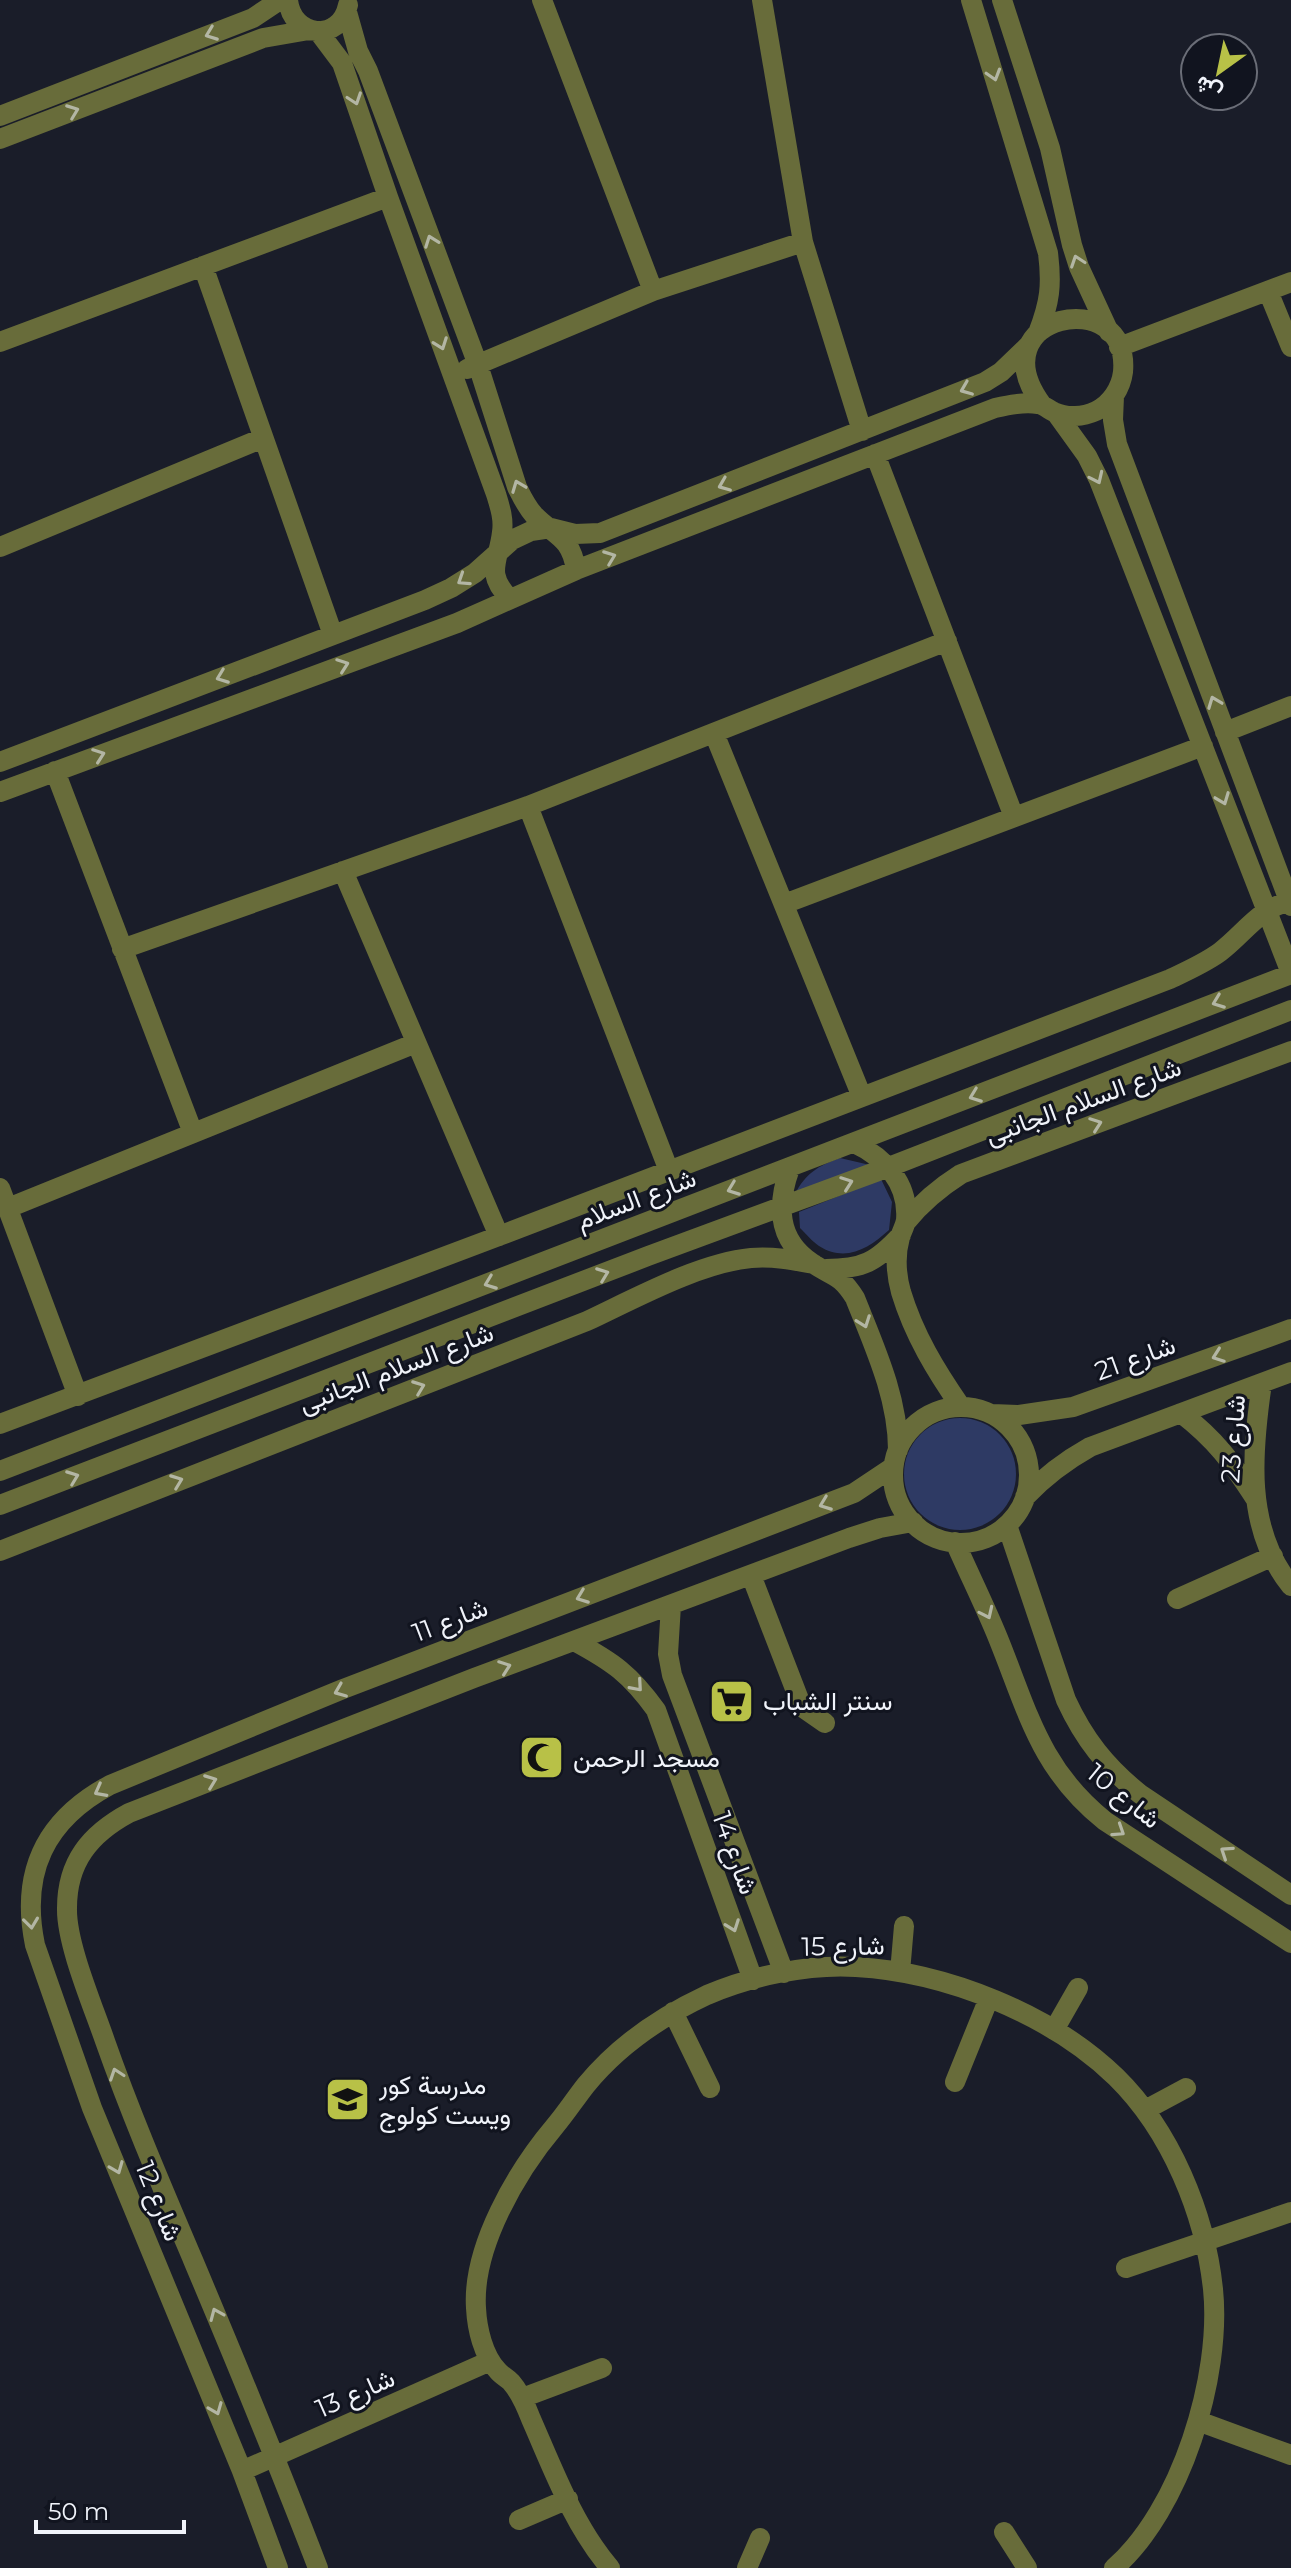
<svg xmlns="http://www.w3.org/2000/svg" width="1291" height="2568" font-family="Montserrat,Vazirmatn,sans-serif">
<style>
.green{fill:#2e3a64}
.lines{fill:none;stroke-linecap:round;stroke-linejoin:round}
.minor{stroke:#686c3a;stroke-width:20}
.oneway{stroke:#b3b6a4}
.labels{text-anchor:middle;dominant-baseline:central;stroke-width:6;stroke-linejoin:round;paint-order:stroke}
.street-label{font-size:26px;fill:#f0f3fa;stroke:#11141f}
.poi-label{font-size:26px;fill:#f0f3fa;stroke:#11141f;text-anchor:start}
</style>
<rect width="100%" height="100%" fill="#1a1d29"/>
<!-- green -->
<path class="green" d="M 840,1158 L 870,1165 L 795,1194 C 806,1173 818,1166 840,1158 Z
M 881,1179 L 892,1202 L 889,1230 C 869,1248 846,1263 819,1246 C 813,1242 806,1234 800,1228 L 799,1212 Z
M904 1474a56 56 0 1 1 112 0a56 56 0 1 1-112 0Z"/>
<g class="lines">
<!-- minor -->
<path class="minor" d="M 288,0 C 292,38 340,43 348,5
M 542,0 L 653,291
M 762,0 L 803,242 L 862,431
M 971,0 L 1048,253 C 1052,285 1050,302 1038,333
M 1002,0 L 1050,148 L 1072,245 L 1079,267 L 1109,332
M 347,12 L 358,51 L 368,71 L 478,365 L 517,487 C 522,497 526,506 534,515 C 554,536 571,536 576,570
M 318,31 L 342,63 L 388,197 L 496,494 C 500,507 504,519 502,532 C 499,561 484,573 510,599
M 0,116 L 253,18 L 280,0
M 0,139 L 263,38 L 309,30
M 203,266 L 333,635
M 1268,291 L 1291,347
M 0,342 L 388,197
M 1119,347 L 1291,282
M 467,369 L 653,291 L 803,242
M 1114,396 L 1113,420 L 1117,444 L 1291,906
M 1056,413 L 1087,456 L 1099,480 L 1291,973
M 875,454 L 1014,817
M 0,547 L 263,438
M 1225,732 L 1291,706
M 714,733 L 862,1097
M 0,762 L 425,600 L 451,588 L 475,573 L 512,540 L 531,531 L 551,528 L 575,534 L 600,533 L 985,382 L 1001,372 L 1029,345
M 55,771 L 193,1133
M 0,792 L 457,623 L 576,570 L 995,408 C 1009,405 1023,402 1038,404 C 1044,405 1048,409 1054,412 C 1067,418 1083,417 1096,411 C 1111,404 1121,388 1123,372 C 1131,283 975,314 1042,405
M 528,806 L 669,1171
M 343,871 L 499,1236
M 784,904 L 1203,746
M 122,949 L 528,806 L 947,641
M 854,1143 C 884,1157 909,1183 906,1220 C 905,1226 902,1231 900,1237 C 895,1255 896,1274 901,1292 C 914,1335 936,1371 961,1407
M 790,1168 C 777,1204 776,1239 812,1263 C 833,1277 840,1274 855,1298 C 874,1346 898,1397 898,1450
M 0,1188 L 78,1396
M 8,1208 L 416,1043
M 906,1222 C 922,1202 939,1188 961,1174 L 1291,1051
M 826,1269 C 863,1269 876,1262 901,1235
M 1262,1383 C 1252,1451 1244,1528 1291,1586
M893 1475a68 68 0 1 1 136 0a68 68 0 1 1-136 0Z
M 1181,1413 C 1216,1440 1231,1461 1255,1498
M 992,1414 L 1019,1415 L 1073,1407 L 1291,1329
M 0,1424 L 499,1236 L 1170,979 C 1187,971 1205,963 1220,952 C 1245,933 1259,908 1291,901
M 0,1471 L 1291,974
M 1025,1497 C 1045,1476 1065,1461 1090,1447 L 1291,1372
M 0,1505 L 648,1256 L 889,1167 L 1291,1010
M 1007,1525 L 1066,1700 C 1084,1739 1106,1767 1140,1794 L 1291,1895
M 955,1542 C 969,1574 985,1606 998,1638 C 1028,1712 1040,1769 1105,1821 L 1291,1943
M 0,1551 L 587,1321 C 634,1299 699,1263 751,1258 C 772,1256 793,1260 814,1264
M 751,1575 L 802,1707 L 825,1723
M 1177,1599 L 1273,1556
M 671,1605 L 668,1654 L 672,1675 L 784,1973
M 574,1641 C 613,1662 630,1674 656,1710 L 753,1980
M 900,1972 L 904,1926
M 673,2012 L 710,2088
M 1054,2030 L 1078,1988
M 955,2082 L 989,1998
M 1145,2110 L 1186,2088
M 1126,2268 L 1291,2212
M 522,2398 L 602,2368
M 1198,2421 L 1291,2455
M 242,2471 L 490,2361
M 519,2520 L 568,2499
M 1004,2532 L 1027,2568
M 278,2568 L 242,2471 L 92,2108 L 35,1945 C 20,1872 45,1820 110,1785 L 343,1689 L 854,1493 L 893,1467
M 318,2568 C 278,2464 236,2362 193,2260 C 162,2187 131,2115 105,2041 C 93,2006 66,1943 67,1908 C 67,1862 90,1834 129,1813 L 474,1678 L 849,1538 L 880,1528 L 913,1522
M 610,2568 C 574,2526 553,2469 531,2419 C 526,2406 520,2392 511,2382 C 507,2378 501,2375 498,2371 C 483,2356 477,2328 476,2308 C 472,2247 517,2171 555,2126 C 566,2113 575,2099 586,2085 C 618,2046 662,2016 707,1995 C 751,1976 808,1964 856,1967 C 946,1972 1051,2014 1116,2077 C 1171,2131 1205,2214 1213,2289 C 1222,2376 1181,2510 1114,2568
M 747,2568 L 760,2538"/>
</g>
<!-- one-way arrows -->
<defs><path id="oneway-chevron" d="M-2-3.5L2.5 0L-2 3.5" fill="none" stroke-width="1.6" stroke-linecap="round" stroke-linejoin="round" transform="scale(2)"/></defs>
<g class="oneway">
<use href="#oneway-chevron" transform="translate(211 34) rotate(159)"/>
<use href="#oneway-chevron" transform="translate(994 75) rotate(73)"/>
<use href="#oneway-chevron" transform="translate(355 99) rotate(71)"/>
<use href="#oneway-chevron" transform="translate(73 111) rotate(-21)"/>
<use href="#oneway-chevron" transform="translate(431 241) rotate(-110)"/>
<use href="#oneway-chevron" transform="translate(1077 261) rotate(-109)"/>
<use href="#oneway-chevron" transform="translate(441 344) rotate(70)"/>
<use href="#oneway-chevron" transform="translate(966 389) rotate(158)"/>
<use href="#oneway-chevron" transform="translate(1097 478) rotate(65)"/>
<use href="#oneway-chevron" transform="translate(724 485) rotate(158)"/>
<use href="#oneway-chevron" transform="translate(518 486) rotate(-111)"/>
<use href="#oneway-chevron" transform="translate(610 557) rotate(-21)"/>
<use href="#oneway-chevron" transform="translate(463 580) rotate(147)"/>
<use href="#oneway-chevron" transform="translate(343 665) rotate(-20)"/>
<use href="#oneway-chevron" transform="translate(222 677) rotate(159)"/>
<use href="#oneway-chevron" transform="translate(1214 702) rotate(-111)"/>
<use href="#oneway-chevron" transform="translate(99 755) rotate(-20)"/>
<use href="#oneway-chevron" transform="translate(1223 799) rotate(69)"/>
<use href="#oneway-chevron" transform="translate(1218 1002) rotate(159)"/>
<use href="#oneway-chevron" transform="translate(975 1096) rotate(159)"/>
<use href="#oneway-chevron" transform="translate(1096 1124) rotate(-20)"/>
<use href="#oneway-chevron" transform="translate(847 1183) rotate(-20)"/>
<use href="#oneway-chevron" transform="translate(733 1189) rotate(159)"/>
<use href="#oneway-chevron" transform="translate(603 1274) rotate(-21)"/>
<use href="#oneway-chevron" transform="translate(490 1283) rotate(159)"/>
<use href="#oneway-chevron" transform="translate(864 1322) rotate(70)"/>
<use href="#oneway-chevron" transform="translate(1218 1356) rotate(160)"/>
<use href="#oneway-chevron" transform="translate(419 1387) rotate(-21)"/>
<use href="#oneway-chevron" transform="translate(73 1477) rotate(-21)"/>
<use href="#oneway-chevron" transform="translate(177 1481) rotate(-21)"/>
<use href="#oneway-chevron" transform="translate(825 1504) rotate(159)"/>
<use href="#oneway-chevron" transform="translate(582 1597) rotate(159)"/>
<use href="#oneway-chevron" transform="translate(987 1613) rotate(65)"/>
<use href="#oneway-chevron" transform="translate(505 1667) rotate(-20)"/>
<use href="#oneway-chevron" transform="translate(637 1686) rotate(49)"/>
<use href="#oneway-chevron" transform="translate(340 1691) rotate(158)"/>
<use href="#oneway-chevron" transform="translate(211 1781) rotate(-21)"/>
<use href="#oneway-chevron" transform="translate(100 1791) rotate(152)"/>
<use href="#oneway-chevron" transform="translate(1119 1831) rotate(33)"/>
<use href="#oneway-chevron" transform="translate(1226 1852) rotate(-146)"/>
<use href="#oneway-chevron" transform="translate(31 1923) rotate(83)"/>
<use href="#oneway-chevron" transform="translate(733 1926) rotate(70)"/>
<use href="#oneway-chevron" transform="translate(116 2074) rotate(-109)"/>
<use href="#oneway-chevron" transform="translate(117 2168) rotate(68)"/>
<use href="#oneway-chevron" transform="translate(216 2314) rotate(-113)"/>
<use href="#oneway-chevron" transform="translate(216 2409) rotate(68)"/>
</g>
<!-- icons -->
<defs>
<symbol id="supermarket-square" viewBox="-11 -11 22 22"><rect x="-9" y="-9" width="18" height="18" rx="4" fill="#b8c147" stroke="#11141f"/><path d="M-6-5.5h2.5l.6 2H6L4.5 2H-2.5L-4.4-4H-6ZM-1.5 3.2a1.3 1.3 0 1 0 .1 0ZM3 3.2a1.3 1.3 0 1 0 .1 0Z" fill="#111"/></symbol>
<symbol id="mosque-square" viewBox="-11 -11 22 22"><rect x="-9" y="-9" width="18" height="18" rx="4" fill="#b8c147" stroke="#11141f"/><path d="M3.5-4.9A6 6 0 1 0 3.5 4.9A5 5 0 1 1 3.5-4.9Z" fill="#111"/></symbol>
<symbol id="school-square" viewBox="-11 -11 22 22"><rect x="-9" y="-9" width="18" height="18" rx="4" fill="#b8c147" stroke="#11141f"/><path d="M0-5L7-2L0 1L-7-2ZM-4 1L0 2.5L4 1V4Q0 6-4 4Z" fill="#111"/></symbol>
</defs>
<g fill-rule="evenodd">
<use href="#supermarket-square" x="706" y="1676" width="51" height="51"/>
<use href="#mosque-square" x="516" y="1732" width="51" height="51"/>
<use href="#school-square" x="322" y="2074" width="51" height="51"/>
</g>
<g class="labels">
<!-- street labels -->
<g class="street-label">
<text transform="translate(1083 1101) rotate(-20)">شارع السلام الجانبى</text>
<text transform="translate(636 1199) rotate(-21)">شارع السلام</text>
<text transform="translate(1135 1358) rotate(-20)">شارع 21</text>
<text transform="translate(396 1368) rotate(-21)">شارع السلام الجانبى</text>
<text transform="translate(1233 1439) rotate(-86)">شارع 23</text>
<text transform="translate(450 1620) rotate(-21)">شارع 11</text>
<text transform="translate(1124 1796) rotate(39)">شارع 10</text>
<text transform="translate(735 1853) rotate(70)">شارع 14</text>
<text transform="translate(843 1946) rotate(-1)">شارع 15</text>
<text transform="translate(159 2201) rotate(68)">شارع 12</text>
<text transform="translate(355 2393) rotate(-24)">شارع 13</text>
</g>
<!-- poi labels -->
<g class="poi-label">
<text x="763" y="1701">سنتر الشباب</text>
<text x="573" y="1758">مسجد الرحمن</text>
<text x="379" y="2085">مدرسة كور<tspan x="379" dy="30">ويست كولوج</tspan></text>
</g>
</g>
<!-- north arrow -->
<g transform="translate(1219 72) rotate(213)"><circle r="38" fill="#11141f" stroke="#6a6d77" stroke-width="2"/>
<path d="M0-6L14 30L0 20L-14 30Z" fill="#b8c147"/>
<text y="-12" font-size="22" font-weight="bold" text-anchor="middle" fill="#f0f3fa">ش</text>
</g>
<!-- scale -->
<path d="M36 2520v12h148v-12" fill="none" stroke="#f0f3fa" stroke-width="4"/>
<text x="48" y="2520" font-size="24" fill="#f0f3fa" stroke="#11141f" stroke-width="6" paint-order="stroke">50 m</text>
</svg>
